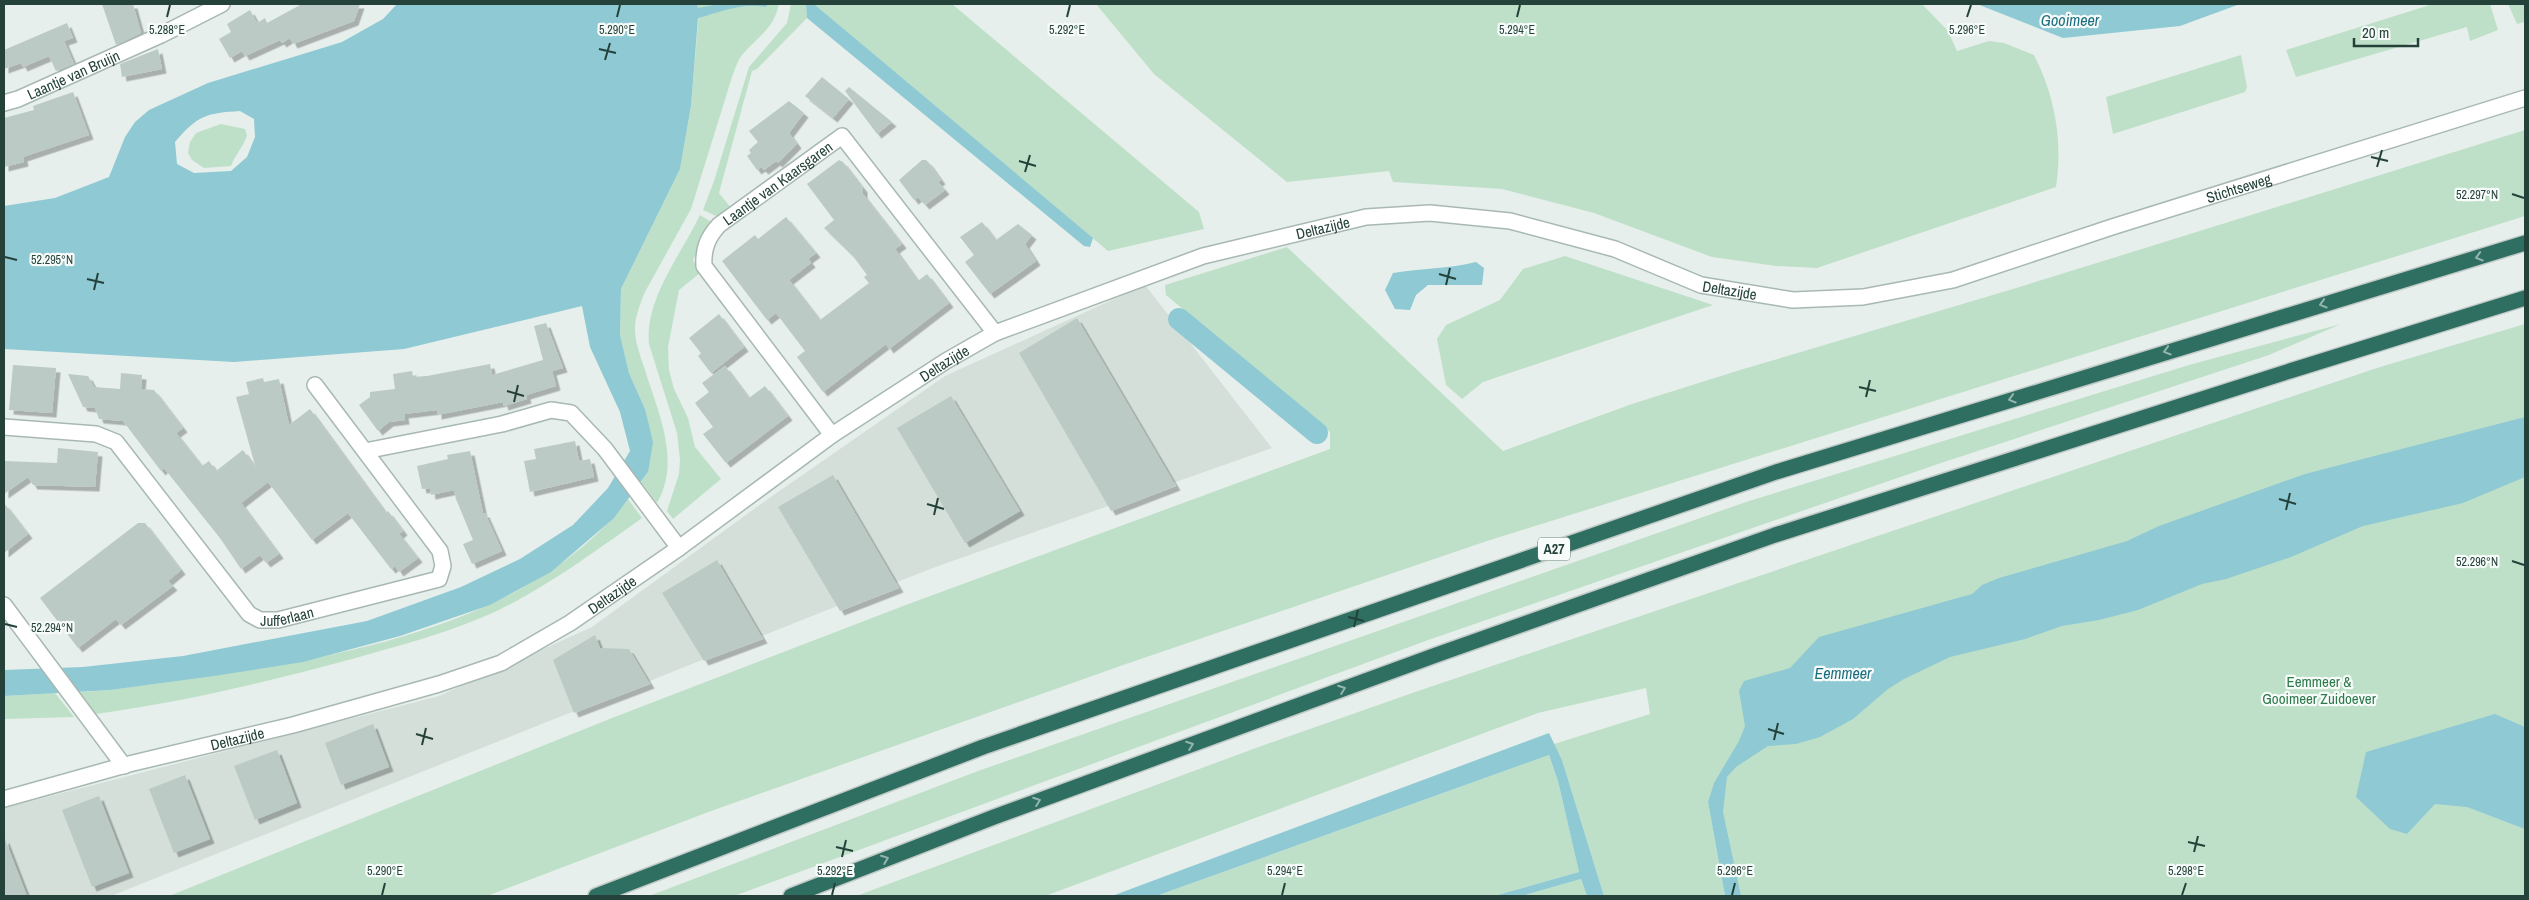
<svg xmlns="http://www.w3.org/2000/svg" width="2529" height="900" font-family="'Archivo Narrow',sans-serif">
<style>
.built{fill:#d4dfda}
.green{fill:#bfe0c8}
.water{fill:#8ec9d4;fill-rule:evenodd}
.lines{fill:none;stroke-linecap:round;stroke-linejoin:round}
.canal{stroke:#8ec9d4;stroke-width:22}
.building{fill:#bbcac4;filter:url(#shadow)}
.minor-casing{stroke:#a8b8b2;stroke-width:18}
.motorway-casing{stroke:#c2cac8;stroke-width:18}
.minor{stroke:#fff;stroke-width:15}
.motorway{stroke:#2f6f62;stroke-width:15}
.oneway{stroke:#93b5ae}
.ticks{fill:none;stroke:#24423a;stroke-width:2}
.labels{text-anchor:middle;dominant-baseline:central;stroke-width:4.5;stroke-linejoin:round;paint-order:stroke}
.shield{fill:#f7fbf9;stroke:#637a73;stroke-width:1}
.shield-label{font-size:14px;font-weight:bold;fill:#24423a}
.street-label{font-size:15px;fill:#24423a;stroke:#f7fbf9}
.park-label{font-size:15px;fill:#2d7a4b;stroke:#f7fbf9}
.water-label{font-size:16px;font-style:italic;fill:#1c6f80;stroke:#f7fbf9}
.ticks-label{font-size:12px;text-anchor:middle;fill:#24423a;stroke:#f7fbf9;stroke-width:4.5;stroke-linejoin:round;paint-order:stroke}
</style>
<defs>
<filter id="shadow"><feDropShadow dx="4.5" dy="4.5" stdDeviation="0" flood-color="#0004"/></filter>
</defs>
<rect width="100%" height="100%" fill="#e6efeb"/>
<!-- built -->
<path class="built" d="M 1145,285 L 1272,448 L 930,569 L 111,896 L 4,896 L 4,808 L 439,696 L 592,627 L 765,501 L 945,376 Z"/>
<!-- green -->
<path class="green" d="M 697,4 L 779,4 C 774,29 757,37 742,55 C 737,61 735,70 732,77 L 691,209 L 645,292 C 640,304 635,317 635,329 C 635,341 640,355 644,367 C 657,410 682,460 657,503 L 641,482 L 648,472 L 645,409 L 629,373 L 620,335 L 621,289 L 680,169 L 691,106 L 699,12 Z
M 791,4 L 806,4 L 807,18 L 757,69 L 752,71 L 719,193 L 731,208 L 718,217 L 703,210 L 714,181 L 749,67 L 787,23 Z
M 814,4 L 952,4 L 1199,212 L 1204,229 L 1108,251 Z
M 1096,4 L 1922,4 L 1948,31 L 1957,51 L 1989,41 L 2004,43 L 2034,55 C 2055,96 2063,141 2056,187 L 1817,268 L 1776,266 L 1712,257 L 1594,213 L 1502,189 L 1393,182 L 1389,171 L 1287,182 L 1154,74 Z
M 2433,4 L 2490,4 L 2498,30 L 2470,41 L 2467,27 L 2296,77 L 2286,50 Z
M 2508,4 L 2525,4 L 2525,22 L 2517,24 Z
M 2241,55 L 2247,87 L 2245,92 L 2113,134 L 2106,97 Z
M 221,124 L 245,129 L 247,135 C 244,146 235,155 231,166 L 204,168 L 192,160 L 188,153 L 190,142 L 196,133 Z
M 2525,130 L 2525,216 L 1484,542 L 1126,664 L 711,811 L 487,896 L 169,896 L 612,718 L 911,603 L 1330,449 L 1330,432 L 1166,295 L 1165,285 L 1287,247 L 1503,451 L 1632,404 L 1740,370 L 2013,289 Z
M 700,215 L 713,223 L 708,226 L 693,260 L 700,273 L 679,290 L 668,347 L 669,370 L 674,389 L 688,418 L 695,447 L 721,479 L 673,519 L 667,511 L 679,474 L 680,460 L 677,433 L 649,344 C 645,298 681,255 700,215 Z
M 1565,256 L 1713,305 L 1483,382 L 1462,399 L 1446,385 L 1437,339 L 1446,325 L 1500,300 L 1523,269 Z
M 2341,324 L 2269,355 L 1941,463 L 1431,639 L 734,896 L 649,896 L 978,771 L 1746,502 L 2189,365 Z
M 2525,324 L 2525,896 L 1735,896 L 1714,784 L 1708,802 L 1725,896 L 1604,896 L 1562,760 L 1554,744 L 1650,714 L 1646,688 L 1538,713 L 1045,896 L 856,896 L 1264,745 L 1418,691 L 2180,434 L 2380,367 Z
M 628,499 L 642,518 C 596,551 549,585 499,610 C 452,632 401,645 352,659 C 267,682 183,702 96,714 L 80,692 L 110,690 C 277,666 519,644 628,499 Z
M 55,693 L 74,717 L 4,719 L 4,696 Z
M 1549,755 L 1558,781 L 1579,872 L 1494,896 L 1156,896 Z
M 1581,879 L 1587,896 L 1521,896 Z"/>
<!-- water -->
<path class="water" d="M 397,4 L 697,4 L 698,8 L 719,4 L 768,4 L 766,7 C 742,2 721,12 698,18 L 691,106 L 680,169 L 621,289 L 620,335 L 629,373 L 645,409 L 653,442 L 648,472 L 614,518 L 551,572 L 490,605 L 400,636 L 303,662 L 214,676 L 110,690 L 4,696 L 4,670 L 83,667 L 183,656 L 367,621 L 461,587 L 520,559 L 573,525 L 608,488 L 630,451 L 620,412 L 590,347 L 582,306 L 404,349 L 234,362 L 4,349 L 4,206 L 55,198 L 109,177 L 125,137 L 135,122 L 149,110 L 208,83 L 342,42 L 383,19 ZM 240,111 L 254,119 L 255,137 L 247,157 L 231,171 L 194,173 L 177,164 L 175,142 C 198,115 207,113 240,111 Z
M 806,4 L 814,4 L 1093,238 L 1090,247 L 1084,246 L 807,18 Z
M 1977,4 L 2240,4 L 2180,26 L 2063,38 Z
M 1476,262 L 1484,268 L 1482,285 L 1428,285 L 1416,295 L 1410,310 L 1395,309 L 1385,290 L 1393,273 C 1421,268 1449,269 1476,262 Z
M 2525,417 L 2525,477 L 2463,503 L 2363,526 L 2291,557 L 2226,579 L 2202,584 L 2138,610 L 2099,620 L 2062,626 L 2025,639 L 1950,657 L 1904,679 L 1888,689 L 1853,719 L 1820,737 L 1796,744 L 1768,746 L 1736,767 L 1727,777 L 1723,812 L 1741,896 L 1725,896 L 1708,802 L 1714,783 L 1739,741 L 1745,726 L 1739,691 L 1744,681 L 1790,668 L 1819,637 L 1972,594 L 1982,585 L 1999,578 L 2127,541 L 2159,526 L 2305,474 Z
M 2495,714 L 2525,727 L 2525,829 L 2467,807 L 2435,804 L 2407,834 L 2390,829 L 2356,797 L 2366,752 Z
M 1549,733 L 1562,760 L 1604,896 L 1587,896 L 1581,879 L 1521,896 L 1494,896 L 1579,872 L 1558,781 L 1549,755 L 1156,896 L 1112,896 Z"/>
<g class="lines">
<!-- canal -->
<path class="canal" d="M 1179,319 L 1317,433"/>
</g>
<!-- building -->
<path class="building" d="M 102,4 L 133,4 L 141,33 L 116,45 Z
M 302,4 L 360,4 L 354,21 L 293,44 L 290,38 L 282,43 L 280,40 L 245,56 L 242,51 L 230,58 L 219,39 L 231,32 L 227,24 L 250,10 L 257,23 L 265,18 L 267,23 Z
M 67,23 L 73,38 L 64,41 L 74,64 L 56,71 L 49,56 L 23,67 L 21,63 L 4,69 L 4,50 Z
M 158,49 L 162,69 L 122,77 L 120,64 Z
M 822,77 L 849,99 L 833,118 L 805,96 Z
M 849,87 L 892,122 L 877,134 L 845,91 Z
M 73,92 L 89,135 L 23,157 L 24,162 L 4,167 L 4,118 L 34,110 L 33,106 Z
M 789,101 L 804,113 L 789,133 L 797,144 L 778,163 L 776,161 L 764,170 L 761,167 L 757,170 L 747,156 L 751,153 L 749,150 L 758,142 L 749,131 Z
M 839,160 L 843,162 L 863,188 L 863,194 L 902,244 L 895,249 L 918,281 L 927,274 L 949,303 L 889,349 L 886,344 L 823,392 L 797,357 L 805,351 L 776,313 L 767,320 L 722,261 L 755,235 L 758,239 L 786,217 L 816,253 L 808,259 L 811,263 L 789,280 L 820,320 L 869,283 L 864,277 L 867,275 L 853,256 L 824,228 L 834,220 L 807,184 Z
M 922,160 L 926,160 L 929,163 L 941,180 L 938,182 L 945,190 L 925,205 L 918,197 L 914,200 L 899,180 Z
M 982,222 L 996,240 L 1018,224 L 1032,235 L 1025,244 L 1036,261 L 990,294 L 965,262 L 974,255 L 960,237 Z
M 719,314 L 744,347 L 711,373 L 698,356 L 701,353 L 689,338 Z
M 1077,318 L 1176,486 L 1111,511 L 1019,353 Z
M 546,323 L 563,368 L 552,371 L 556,386 L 526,395 L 527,399 L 504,406 L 503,402 L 437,415 L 437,410 L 404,414 L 405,420 L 389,422 L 378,431 L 359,405 L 370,397 L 370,392 L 395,389 L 393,374 L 412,371 L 413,377 L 427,376 L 490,364 L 492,375 L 543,360 L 534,326 Z
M 13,365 L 56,368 L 52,413 L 9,410 Z
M 725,366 L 749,398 L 765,386 L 788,416 L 726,463 L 703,434 L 713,427 L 695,403 L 709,392 L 702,383 Z
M 121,373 L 142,375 L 141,389 L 154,390 L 183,428 L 176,433 L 202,466 L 209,461 L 216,471 L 243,450 L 256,469 L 236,397 L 249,394 L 246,382 L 263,378 L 264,382 L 279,379 L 289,425 L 310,409 L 386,513 L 388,511 L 403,531 L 399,534 L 418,558 L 399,572 L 395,566 L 391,569 L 348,513 L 312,540 L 268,482 L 241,503 L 279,554 L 266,563 L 260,555 L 241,569 L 220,538 L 164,468 L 161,471 L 123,421 L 99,419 L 95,408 L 83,407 L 68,374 L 88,376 L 94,387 L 120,389 Z
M 951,396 L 1020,511 L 965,543 L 897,428 Z
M 575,441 L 579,461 L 590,459 L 594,477 L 530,492 L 524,461 L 536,459 L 534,449 Z
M 58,448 L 98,452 L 95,487 L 33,485 L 28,477 L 4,494 L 4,461 L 57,463 Z
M 470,451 L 483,513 L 485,513 L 502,551 L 472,564 L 463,544 L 473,540 L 456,499 L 454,490 L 431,495 L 430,488 L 422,489 L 417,466 L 448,459 L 447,455 Z
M 833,475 L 899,588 L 840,611 L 778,507 Z
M 4,503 L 28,534 L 4,553 Z
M 138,523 L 145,523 L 181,570 L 168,581 L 173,586 L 121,625 L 116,619 L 78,648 L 40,598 Z
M 717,560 L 763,639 L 704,661 L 662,593 Z
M 595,635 L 600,648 L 629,649 L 650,684 L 574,713 L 553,660 Z
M 373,724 L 389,767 L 341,785 L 325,743 Z
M 277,750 L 297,803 L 255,820 L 234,766 Z
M 185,775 L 210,839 L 174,853 L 149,789 Z
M 99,796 L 129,873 L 92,887 L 62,810 Z
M 4,839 L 5,839 L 27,896 L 4,896 Z"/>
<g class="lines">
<defs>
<g id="minor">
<path id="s1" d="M 4,103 L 18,99 L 161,35 L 222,4"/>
<path id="s2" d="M 4,427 L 96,434 L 116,442 L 249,614 L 260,620 L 278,620 L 439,579 L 443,566 L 440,551 L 315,385"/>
<path id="s3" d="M 832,435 L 704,266 C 703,248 708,237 719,225 L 842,136 L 995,333"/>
<path d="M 365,451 L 502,424 L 551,410 L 571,413 L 605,449 L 679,548"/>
<path d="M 4,605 L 124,766"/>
<path id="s4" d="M 4,799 L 129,764 L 293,725 L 439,684 L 501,663 L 570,623 L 679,548 L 832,435 L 946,361 L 995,333 L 1203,256 L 1366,217 L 1430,213 L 1510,221 L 1615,249 L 1701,285 L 1793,300 L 1863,297 L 1953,280 L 2112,227 L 2525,98"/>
</g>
<path id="motorway" d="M 596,896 L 983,747 L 1776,472 L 2525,243
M 791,896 L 994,817 L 1436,655 L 1775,535 L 2293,370 L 2525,298"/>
</defs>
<!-- minor casing -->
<use href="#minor" class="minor-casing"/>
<!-- motorway casing -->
<use href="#motorway" class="motorway-casing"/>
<!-- minor -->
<use href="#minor" class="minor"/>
<!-- motorway -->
<use href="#motorway" class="motorway"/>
</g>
<!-- one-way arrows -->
<defs><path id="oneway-chevron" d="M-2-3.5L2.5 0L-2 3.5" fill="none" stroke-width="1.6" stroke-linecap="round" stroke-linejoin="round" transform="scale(1.25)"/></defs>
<g class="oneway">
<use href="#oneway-chevron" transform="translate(2479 257) rotate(163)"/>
<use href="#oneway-chevron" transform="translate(2323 304) rotate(163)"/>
<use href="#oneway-chevron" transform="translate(2167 351) rotate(163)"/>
<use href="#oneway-chevron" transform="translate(2012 399) rotate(163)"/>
<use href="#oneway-chevron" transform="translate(1342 689) rotate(-20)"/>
<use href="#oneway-chevron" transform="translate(1190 745) rotate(-20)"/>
<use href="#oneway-chevron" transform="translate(1037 801) rotate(-20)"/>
<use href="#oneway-chevron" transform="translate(885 859) rotate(-21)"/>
</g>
<!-- ticks -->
<path class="ticks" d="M 167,17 L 170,5M 617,17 L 620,5M 1067,17 L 1070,5M 1517,17 L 1520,5M 1967,17 L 1971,5M 599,49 L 616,53M 605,60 L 610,43M 2371,157 L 2388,161M 1019,161 L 1036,166M 2377,167 L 2382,150M 1025,172 L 1030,155M 2512,194 L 2524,198M 5,257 L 17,260M 1439,274 L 1456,279M 87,279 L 104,283M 1446,285 L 1450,268M 94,290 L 98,273M 1859,387 L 1876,391M 507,391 L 524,396M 1866,397 L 1870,380M 514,402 L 518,385M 2279,499 L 2296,504M 927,504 L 944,509M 2286,510 L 2290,493M 934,515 L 938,498M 2512,561 L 2524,565M 1348,617 L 1364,621M 5,624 L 17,627M 1354,627 L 1358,610M 1768,729 L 1784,734M 416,734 L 433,739M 1774,740 L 1778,723M 422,745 L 426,728M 2188,842 L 2205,846M 836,847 L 853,851M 2194,852 L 2198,836M 842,857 L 846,840M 382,895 L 385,883M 832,895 L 835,883M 1282,895 L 1285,883M 1732,895 L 1735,883M 2182,895 L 2186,883"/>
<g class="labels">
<!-- shield labels -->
<rect class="shield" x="1538" y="537.5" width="32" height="23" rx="4"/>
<g class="shield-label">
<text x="1554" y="549">A27</text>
</g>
<!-- street labels -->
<g class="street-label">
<text stroke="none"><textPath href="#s1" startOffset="75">Laantje van Bruijn</textPath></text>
<text stroke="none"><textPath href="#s3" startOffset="329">Laantje van Kaarsgaren</textPath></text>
<text stroke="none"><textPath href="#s4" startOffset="2401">Stichtseweg</textPath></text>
<text stroke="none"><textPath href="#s4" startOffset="1455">Deltazijde</textPath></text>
<text stroke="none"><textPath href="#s4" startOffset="1875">Deltazijde</textPath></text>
<text stroke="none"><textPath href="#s4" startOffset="1051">Deltazijde</textPath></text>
<text stroke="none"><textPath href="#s4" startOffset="646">Deltazijde</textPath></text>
<text stroke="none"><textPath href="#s2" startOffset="371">Jufferlaan</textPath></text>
<text stroke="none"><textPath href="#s4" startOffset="241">Deltazijde</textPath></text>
</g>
<!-- park labels -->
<g class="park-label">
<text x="2319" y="681">Eemmeer &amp;<tspan x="2319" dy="17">Gooimeer Zuidoever</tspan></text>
</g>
<!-- water labels -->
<g class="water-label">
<text x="2070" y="20">Gooimeer</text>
<text x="1843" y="673">Eemmeer</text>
</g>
</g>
<g class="ticks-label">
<text x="167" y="34">5.288°E</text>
<text x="617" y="34">5.290°E</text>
<text x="1067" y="34">5.292°E</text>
<text x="1517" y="34">5.294°E</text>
<text x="1967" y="34">5.296°E</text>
<text x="2477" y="199">52.297°N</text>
<text x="52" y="264">52.295°N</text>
<text x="2477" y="566">52.296°N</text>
<text x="52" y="632">52.294°N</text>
<text x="385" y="875">5.290°E</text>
<text x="835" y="875">5.292°E</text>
<text x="1285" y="875">5.294°E</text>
<text x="1735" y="875">5.296°E</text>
<text x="2186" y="875">5.298°E</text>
</g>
<!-- border -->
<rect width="2529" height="900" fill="none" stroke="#24423a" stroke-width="10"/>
<!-- scale -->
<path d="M2354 38v8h64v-8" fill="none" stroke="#24423a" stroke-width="2.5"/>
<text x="2362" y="38" font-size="15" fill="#24423a" stroke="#f7fbf9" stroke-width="4" paint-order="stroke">20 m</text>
</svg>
